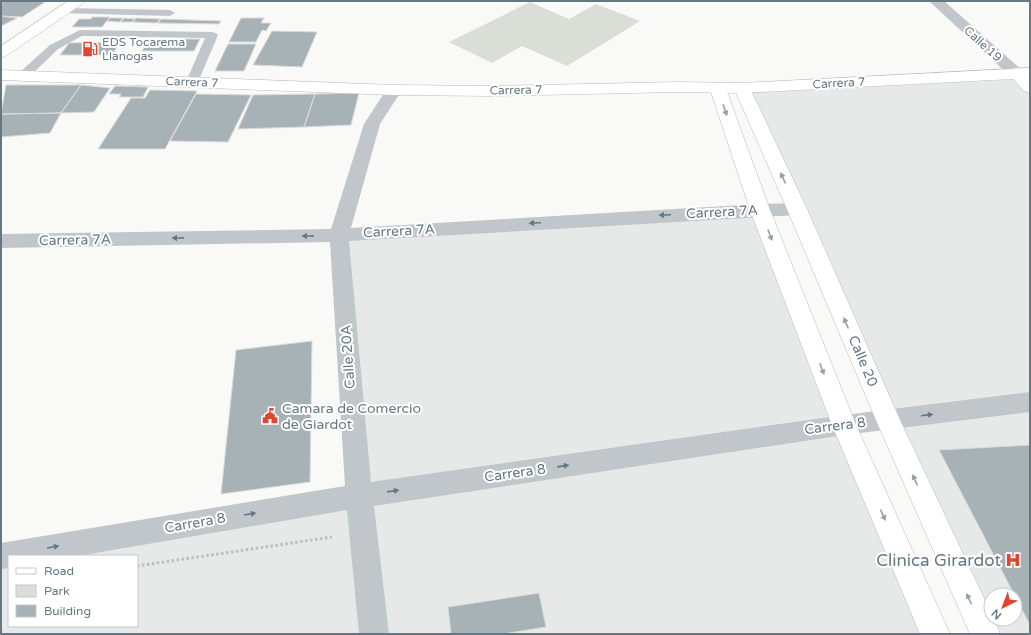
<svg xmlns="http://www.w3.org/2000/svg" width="1031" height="635" font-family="'Varela Round',sans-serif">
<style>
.built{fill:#e7e9e8;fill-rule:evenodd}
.green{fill:#daded6}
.building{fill:#a7b2b6;stroke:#dbdbd9}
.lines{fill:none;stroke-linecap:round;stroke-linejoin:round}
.secondary-casing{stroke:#b3babe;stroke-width:1}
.primary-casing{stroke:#b4babd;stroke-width:1}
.path{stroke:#bbbfc1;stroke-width:3;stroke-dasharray:2.5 2.5;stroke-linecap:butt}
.lane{fill:#c0c6c9;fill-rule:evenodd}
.street{fill:#c0c6c9;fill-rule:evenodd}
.secondary{fill:#fff;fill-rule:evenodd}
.primary{fill:#fff;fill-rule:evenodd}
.oneway{fill:#93a0a8}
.oneway2{fill:#657882}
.labels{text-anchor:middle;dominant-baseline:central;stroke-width:4;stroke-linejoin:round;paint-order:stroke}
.far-poi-label{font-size:12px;fill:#657882;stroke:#fff;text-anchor:start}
.far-street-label{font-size:12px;fill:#657882;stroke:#fff}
.street-label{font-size:14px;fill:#657882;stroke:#fff}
.poi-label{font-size:14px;fill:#657882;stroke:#fff;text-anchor:start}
.near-poi-label{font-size:17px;fill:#657882;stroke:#fff;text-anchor:end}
</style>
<rect width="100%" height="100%" fill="#f9f9f7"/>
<!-- built -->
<path class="built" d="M 1016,73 L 1030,88 L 1030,402 L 888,420 L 742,88 Z
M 760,210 L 935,634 L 1,634 L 1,556 L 359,495 L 339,235 ZM 9,556 L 137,556 L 137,626 L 9,626 Z
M 1030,406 L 1030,634 L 995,634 L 898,425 ZM 991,595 L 1015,595 L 1015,619 L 991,619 Z"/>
<!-- green -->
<path class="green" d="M 530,2 L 569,19 L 596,4 L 640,21 L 567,66 L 522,46 L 492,63 L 449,42 Z"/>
<!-- building -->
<path class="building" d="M 2,1 L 38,1 L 45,2 L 22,17 L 1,16 Z
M 1,16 L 17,18 L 1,26 Z
M 92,17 L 110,17 L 102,27 L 72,27 L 79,19 L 91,19 Z
M 110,18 L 123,18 L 120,22 L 107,21 Z
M 124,18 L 135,19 L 132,22 L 121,22 Z
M 136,18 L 160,19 L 157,23 L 133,22 Z
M 241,18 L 264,18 L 261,23 L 271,23 L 266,31 L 262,30 L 256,42 L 229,42 Z
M 161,19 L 221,21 L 219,24 L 158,23 Z
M 272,31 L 317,32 L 302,67 L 253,65 Z
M 149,39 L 200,39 L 194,51 L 142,51 Z
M 120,42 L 112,55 L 60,55 L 69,43 Z
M 228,44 L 256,44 L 244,71 L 215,71 Z
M 6,85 L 81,85 L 61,113 L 1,114 Z
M 81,85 L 110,88 L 94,112 L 61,113 Z
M 115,86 L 148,87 L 143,97 L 119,97 L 121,94 L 109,94 Z
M 150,90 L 197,91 L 165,149 L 98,149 L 131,98 L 145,98 Z
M 359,93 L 351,125 L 304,127 L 315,94 Z
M 196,94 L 251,95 L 228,142 L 170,141 Z
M 315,94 L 304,127 L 238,129 L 253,95 Z
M 61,113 L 50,133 L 1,137 L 1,114 Z
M 312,341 L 310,482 L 221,494 L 236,350 Z
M 1030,445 L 1030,625 L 939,450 Z
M 539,593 L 546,627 L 503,634 L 451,634 L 448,607 Z"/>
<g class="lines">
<defs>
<path id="secondary" d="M 68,1 L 84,1 L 82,4 L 6,56 L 1,58 L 1,46 Z
M 1016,68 L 1022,70 L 1030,79 L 1030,93 L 1024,91 L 1008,73 L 1010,70 Z
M 742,83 L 748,85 L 750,88 L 807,209 L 900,420 L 991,613 L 991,619 L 994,619 L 1000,634 L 970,634 L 876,420 L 787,209 L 734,88 L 736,85 Z
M 718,84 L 724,86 L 726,89 L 770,210 L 856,425 L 950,634 L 920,634 L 832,425 L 750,210 L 710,89 L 712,86 Z"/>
<path id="primary" d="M 1030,68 L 1030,78 L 742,93 L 677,92 L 492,96 L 394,95 L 1,80 L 1,70 L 394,85 L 492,86 L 677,82 L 742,83 Z"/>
</defs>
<!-- secondary casing -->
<use href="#secondary" class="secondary-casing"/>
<!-- primary casing -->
<use href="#primary" class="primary-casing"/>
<!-- path -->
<path class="path" d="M 137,566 L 332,537"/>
<!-- lane -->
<path class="lane" d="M 63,8 L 170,10 L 175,13 L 170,16 L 59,13 L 58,11 Z
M 80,30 L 212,32 L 216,33 L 218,35 L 198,82 L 196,85 L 188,85 L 186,82 L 205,38 L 82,36 L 58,49 L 27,79 L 19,79 L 17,76 L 19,73 L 50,45 Z"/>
<!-- street -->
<path class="street" d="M 929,1 L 944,1 L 1022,70 L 1024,73 L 1022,76 L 1016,78 L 1010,76 Z
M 394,85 L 400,87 L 402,90 L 380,124 L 351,228 L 760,204 L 797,203 L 804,205 L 807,209 L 804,213 L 797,215 L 349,241 L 371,482 L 844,415 L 1030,392 L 1030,412 L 844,435 L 374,506 L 389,634 L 359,634 L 347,510 L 78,556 L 9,556 L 9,568 L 1,569 L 1,543 L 345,486 L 330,242 L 1,248 L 1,234 L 331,229 L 364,124 L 388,87 Z"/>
<!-- secondary -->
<use href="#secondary" class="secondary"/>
<!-- primary -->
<use href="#primary" class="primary"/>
</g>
<!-- one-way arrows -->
<defs><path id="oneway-solid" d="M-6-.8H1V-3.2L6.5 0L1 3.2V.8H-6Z"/></defs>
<g class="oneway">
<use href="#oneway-solid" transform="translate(725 110) rotate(71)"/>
<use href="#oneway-solid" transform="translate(783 178) rotate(-114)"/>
<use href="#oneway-solid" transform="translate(770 235) rotate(69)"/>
<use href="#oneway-solid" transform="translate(846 323) rotate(-113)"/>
<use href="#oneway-solid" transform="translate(822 369) rotate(69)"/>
<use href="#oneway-solid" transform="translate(915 480) rotate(-114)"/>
<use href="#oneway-solid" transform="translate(883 515) rotate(66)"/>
<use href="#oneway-solid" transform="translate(969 599) rotate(-114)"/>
</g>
<g class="oneway2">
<use href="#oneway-solid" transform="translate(665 215) rotate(177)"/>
<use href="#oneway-solid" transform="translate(535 223) rotate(177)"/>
<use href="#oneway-solid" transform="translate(308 236) rotate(179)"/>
<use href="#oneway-solid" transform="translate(178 238) rotate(179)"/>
<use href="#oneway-solid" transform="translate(927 415) rotate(-7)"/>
<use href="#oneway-solid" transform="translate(563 466) rotate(-8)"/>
<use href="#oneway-solid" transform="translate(393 491) rotate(-8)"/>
<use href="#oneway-solid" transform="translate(250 514) rotate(-10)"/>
<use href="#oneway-solid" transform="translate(53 547) rotate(-10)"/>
</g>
<!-- icons -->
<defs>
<symbol id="fuel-bare" viewBox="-9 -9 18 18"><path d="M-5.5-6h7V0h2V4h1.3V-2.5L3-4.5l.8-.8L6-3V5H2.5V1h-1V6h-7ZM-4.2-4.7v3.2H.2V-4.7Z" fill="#e04530" stroke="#fff" stroke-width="2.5" paint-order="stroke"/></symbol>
<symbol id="civic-bare" viewBox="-9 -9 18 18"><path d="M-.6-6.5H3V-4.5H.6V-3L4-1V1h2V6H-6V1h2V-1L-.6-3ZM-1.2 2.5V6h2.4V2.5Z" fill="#e04530" stroke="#fff" stroke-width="2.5" paint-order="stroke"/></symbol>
<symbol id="hospital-bare" viewBox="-9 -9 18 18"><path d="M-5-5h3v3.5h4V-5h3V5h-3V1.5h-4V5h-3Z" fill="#e04530" stroke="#fff" stroke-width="2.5" paint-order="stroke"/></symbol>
</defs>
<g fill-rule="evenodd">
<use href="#fuel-bare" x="79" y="38" width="22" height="22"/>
<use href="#civic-bare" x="259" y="405" width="22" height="22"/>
<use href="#hospital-bare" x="1002" y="549" width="22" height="22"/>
</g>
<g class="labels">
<!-- far-poi labels -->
<g class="far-poi-label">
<text x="102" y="42">EDS Tocarema<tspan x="102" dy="14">Llanogas</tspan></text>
</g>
<!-- far-street labels -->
<g class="far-street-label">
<text transform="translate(983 44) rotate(42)">Calle 19</text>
<text transform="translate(192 82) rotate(2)">Carrera 7</text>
<text transform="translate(839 83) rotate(-3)">Carrera 7</text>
<text transform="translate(516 90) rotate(-1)">Carrera 7</text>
</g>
<!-- street labels -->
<g class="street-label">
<text transform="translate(722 212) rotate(-3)">Carrera 7A</text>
<text transform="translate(399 231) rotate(-3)">Carrera 7A</text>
<text transform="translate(75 240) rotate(-1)">Carrera 7A</text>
<text transform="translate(348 357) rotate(-94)">Calle 20A</text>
<text transform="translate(863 361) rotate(67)">Calle 20</text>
<text transform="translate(835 426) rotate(-7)">Carrera 8</text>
<text transform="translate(515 473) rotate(-8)">Carrera 8</text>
<text transform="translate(195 523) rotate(-10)">Carrera 8</text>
</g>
<!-- poi labels -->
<g class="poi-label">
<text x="282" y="408">Camara de Comercio<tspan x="282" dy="16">de Giardot</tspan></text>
</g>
<!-- near-poi labels -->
<g class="near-poi-label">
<text x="1001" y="560">Clinica Girardot</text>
</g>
</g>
<!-- border -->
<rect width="1031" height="635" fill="none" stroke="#657882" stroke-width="4"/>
<!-- legend -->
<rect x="8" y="555" width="130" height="72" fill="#ffffff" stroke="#c1c9cd"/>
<rect x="16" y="568" width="20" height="6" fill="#ffffff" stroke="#c1c9cd"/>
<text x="44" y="575" font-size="12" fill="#657882">Road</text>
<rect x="16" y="585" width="20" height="12" fill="#daded6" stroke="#c1c9cd"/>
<text x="44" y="595" font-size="12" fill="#657882">Park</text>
<rect x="16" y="605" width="20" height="12" fill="#a7b2b6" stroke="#c1c9cd"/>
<text x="44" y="615" font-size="12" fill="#657882">Building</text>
<!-- north arrow -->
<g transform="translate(1003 607) rotate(222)"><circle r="19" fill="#ffffff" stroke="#c1c9cd"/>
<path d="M0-3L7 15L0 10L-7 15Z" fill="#e04530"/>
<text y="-6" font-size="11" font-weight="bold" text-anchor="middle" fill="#657882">N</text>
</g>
</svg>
